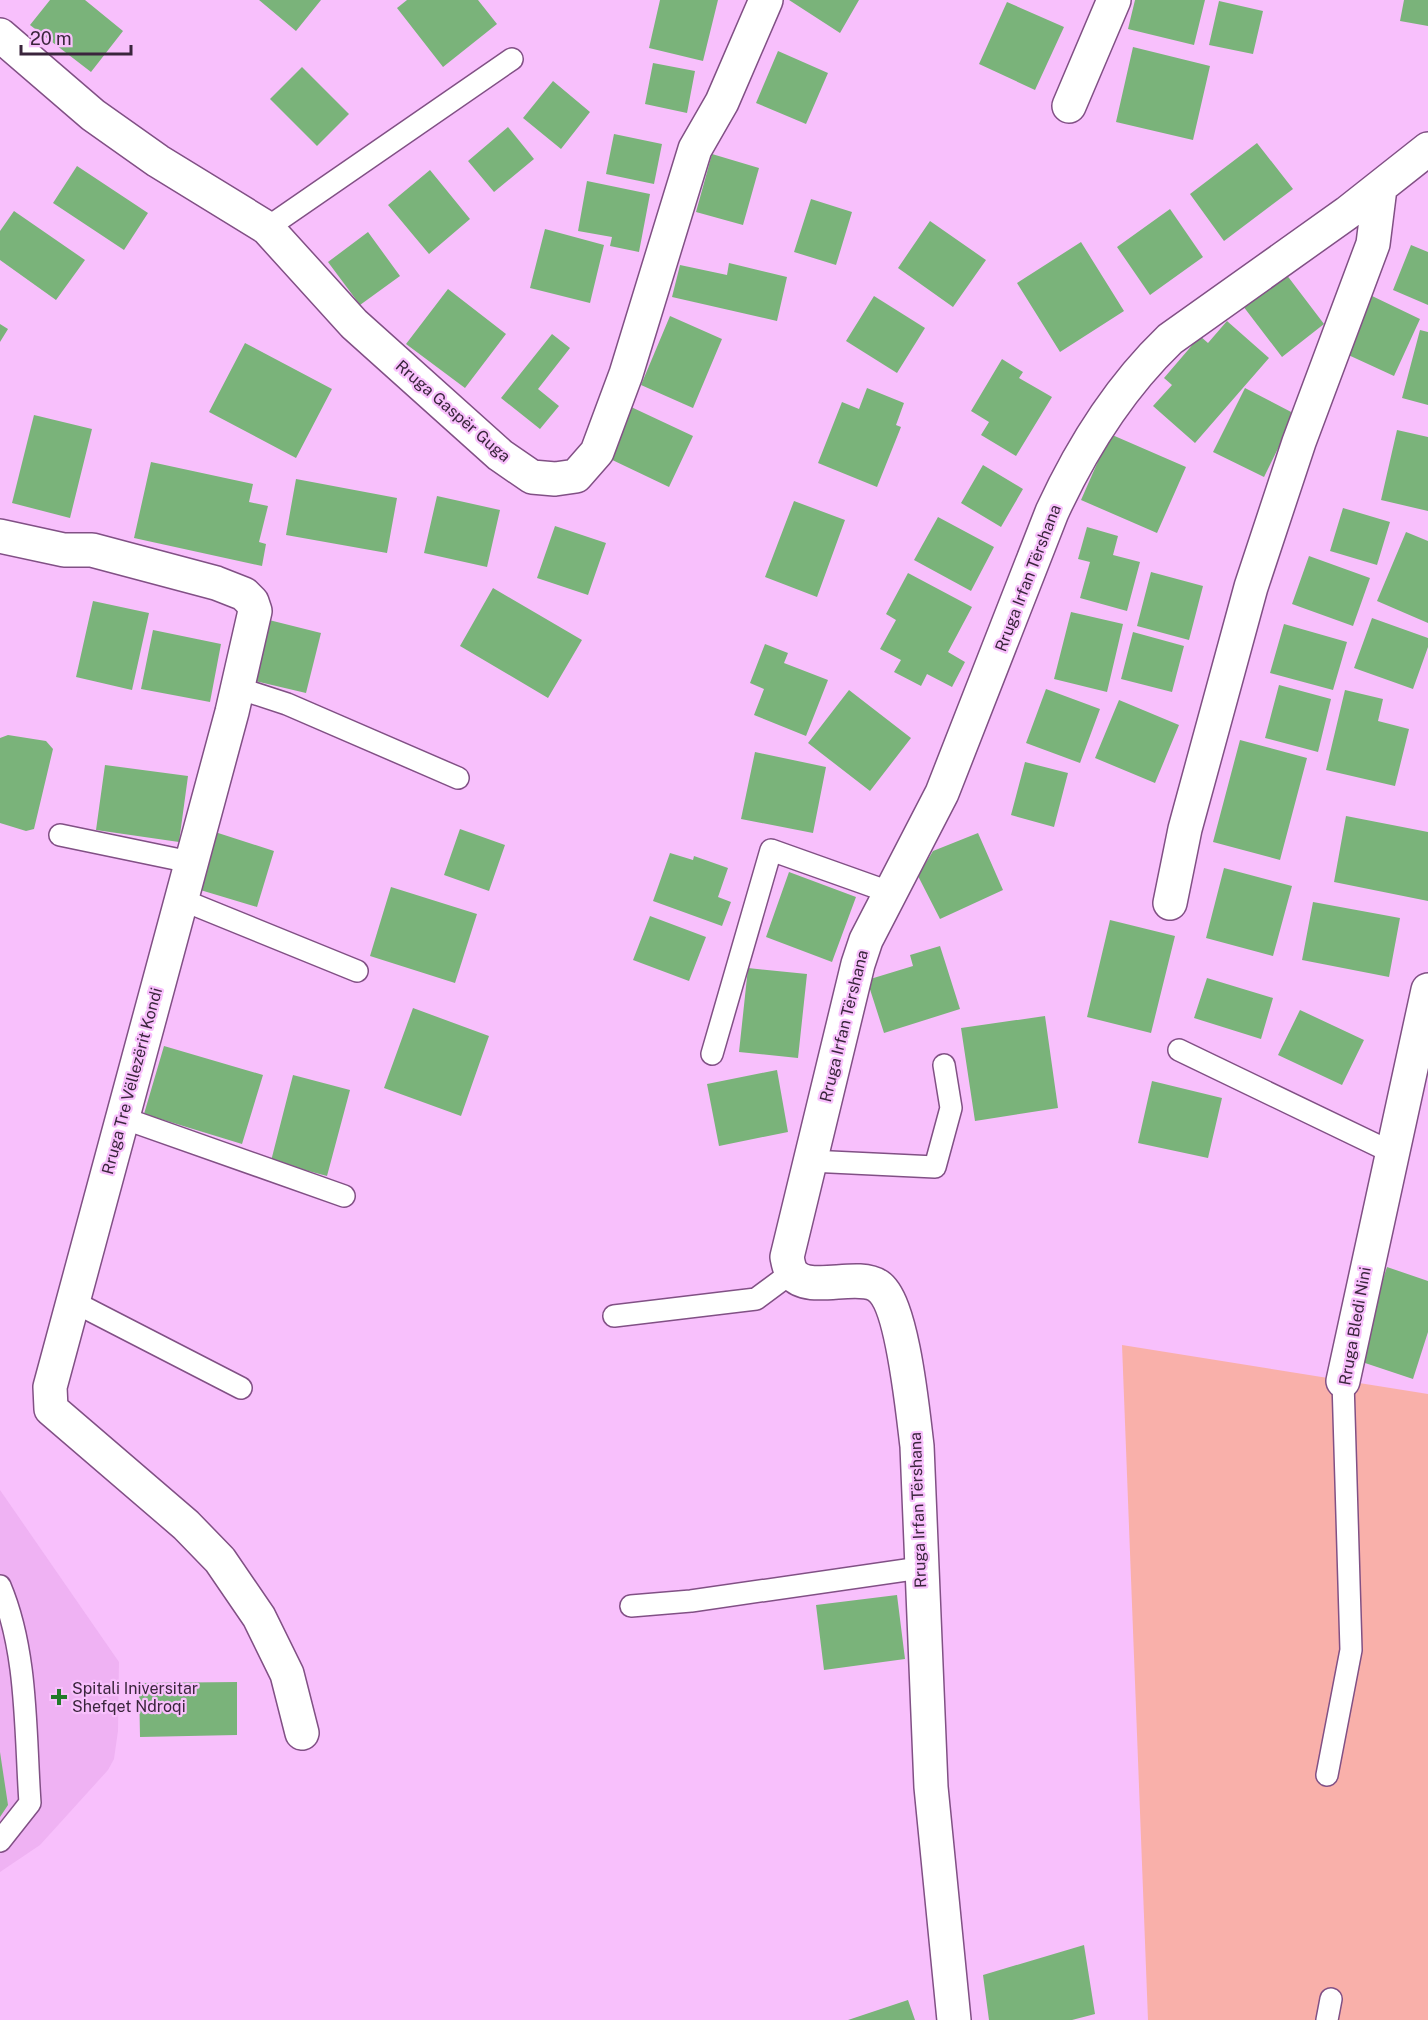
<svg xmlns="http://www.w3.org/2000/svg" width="1428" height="2020" font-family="'Public Sans',sans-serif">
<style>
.built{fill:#efb2f3}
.green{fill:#f9b0aa}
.building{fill:#7ab37a}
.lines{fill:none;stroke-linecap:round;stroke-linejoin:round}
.service-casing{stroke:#815085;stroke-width:24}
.minor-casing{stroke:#815085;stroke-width:36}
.service{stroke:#fff;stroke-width:21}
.minor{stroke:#fff;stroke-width:33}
.poi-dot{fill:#207a29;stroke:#f8c0fc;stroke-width:2}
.labels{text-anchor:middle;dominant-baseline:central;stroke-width:4.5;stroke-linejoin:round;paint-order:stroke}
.street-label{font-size:16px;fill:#3a253c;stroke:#f8c0fc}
.poi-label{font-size:16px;fill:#3a253c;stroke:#f8c0fc;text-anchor:start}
</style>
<rect width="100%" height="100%" fill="#f8c0fc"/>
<!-- built -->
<path class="built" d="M 0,1490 L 119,1662 L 118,1731 L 114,1759 L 108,1770 L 40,1845 L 0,1872 Z"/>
<!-- green -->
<path class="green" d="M 1122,1345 L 1428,1394 L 1428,2020 L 1148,2020 Z"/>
<!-- building -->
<path class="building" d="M 50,0 L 85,0 L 123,31 L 91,72 L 30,25 Z
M 259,0 L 321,0 L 296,31 Z
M 407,0 L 478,0 L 497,24 L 443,67 L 397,8 Z
M 660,0 L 718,0 L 703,61 L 649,48 Z
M 789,0 L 859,0 L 840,33 Z
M 1135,0 L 1205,0 L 1194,45 L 1128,29 Z
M 1404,0 L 1428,0 L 1428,26 L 1400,21 Z
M 1219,1 L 1263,11 L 1253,54 L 1209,45 Z
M 1007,2 L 1064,27 L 1035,90 L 979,64 Z
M 1133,47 L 1210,66 L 1193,140 L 1116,122 Z
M 778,51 L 828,73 L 806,124 L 756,103 Z
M 653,63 L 695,71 L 687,113 L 645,104 Z
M 302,67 L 349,114 L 317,146 L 270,99 Z
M 553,81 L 590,112 L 561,149 L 523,118 Z
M 508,127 L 534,159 L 494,192 L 468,161 Z
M 614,134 L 662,144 L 654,184 L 606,174 Z
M 1257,143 L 1293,189 L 1224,241 L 1190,194 Z
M 712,154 L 759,168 L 743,225 L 696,212 Z
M 77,166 L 148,213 L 124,250 L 53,203 Z
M 430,170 L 470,219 L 429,254 L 388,205 Z
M 587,181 L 650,194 L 639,252 L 610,246 L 612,237 L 578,231 Z
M 811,199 L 852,212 L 836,265 L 794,252 Z
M 1170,209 L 1203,257 L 1150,295 L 1117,247 Z
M 14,211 L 85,260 L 56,300 L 0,260 L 0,231 Z
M 930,221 L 986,260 L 953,307 L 898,268 Z
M 545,229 L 604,245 L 590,303 L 530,288 Z
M 368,232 L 400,276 L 360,305 L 328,262 Z
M 1081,242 L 1124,311 L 1060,352 L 1017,283 Z
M 1411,245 L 1428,252 L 1428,305 L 1393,290 Z
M 729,263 L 787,277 L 777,321 L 672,297 L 680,265 L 727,275 Z
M 1286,274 L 1324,324 L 1282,357 L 1243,306 Z
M 448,289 L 506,334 L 465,388 L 406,344 Z
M 1370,295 L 1420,319 L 1394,376 L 1344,353 Z
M 874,296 L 925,328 L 897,373 L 846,341 Z
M 670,316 L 722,339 L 693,408 L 641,385 Z
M 1227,321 L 1269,358 L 1195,443 L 1153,406 L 1172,385 L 1164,378 L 1200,336 L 1208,343 Z
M 0,324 L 8,329 L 0,342 Z
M 1420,330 L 1428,332 L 1428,405 L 1402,398 Z
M 552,334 L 570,348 L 538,389 L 559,406 L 540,429 L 501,398 Z
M 245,343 L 332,389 L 296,458 L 209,412 Z
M 1002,359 L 1023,372 L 1019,378 L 1052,397 L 1016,456 L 981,435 L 989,422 L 971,411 Z
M 867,388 L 904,403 L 896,425 L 901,427 L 877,487 L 818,463 L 842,402 L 859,409 Z
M 1245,388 L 1295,414 L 1264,477 L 1213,452 Z
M 629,406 L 693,436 L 669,487 L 606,457 Z
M 34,415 L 92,429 L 70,518 L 12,503 Z
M 1397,430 L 1428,437 L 1428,511 L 1381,500 Z
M 1110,434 L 1186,467 L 1157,533 L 1081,500 Z
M 151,462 L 253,484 L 249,502 L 268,506 L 259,542 L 266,544 L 262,566 L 134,538 Z
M 983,465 L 1023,489 L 1001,527 L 961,503 Z
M 296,479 L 397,498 L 387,553 L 286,535 Z
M 437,496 L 500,510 L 487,567 L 424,553 Z
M 794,501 L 845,520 L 817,597 L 765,577 Z
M 1343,508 L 1390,522 L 1377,565 L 1330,551 Z
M 938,517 L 994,547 L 971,591 L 914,560 Z
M 555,526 L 606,543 L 588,595 L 537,578 Z
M 1087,527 L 1118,536 L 1113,555 L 1140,562 L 1127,611 L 1080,598 L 1090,562 L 1078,559 Z
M 1406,532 L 1428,541 L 1428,623 L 1377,601 Z
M 1309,556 L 1370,578 L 1353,626 L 1292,604 Z
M 1151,572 L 1203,586 L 1189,640 L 1137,626 Z
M 908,573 L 972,607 L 948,652 L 965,662 L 952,687 L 927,674 L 921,686 L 894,672 L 901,660 L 880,649 L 896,620 L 886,614 Z
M 493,588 L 582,640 L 548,698 L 460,646 Z
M 93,601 L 149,613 L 132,690 L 76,677 Z
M 1071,612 L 1123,624 L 1107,692 L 1054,679 Z
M 261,618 L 321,633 L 306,693 L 247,679 Z
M 1372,618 L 1428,638 L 1428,647 L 1413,689 L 1354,668 Z
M 1284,624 L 1347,642 L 1333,690 L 1270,673 Z
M 153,630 L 221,644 L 210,702 L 141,689 Z
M 1133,632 L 1184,646 L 1172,692 L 1121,679 Z
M 765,644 L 788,653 L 784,663 L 828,680 L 806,736 L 754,715 L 764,689 L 750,683 Z
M 1279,685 L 1331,699 L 1318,752 L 1265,738 Z
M 1046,689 L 1100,709 L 1080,763 L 1026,743 Z
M 849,690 L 911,738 L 870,791 L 808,743 Z
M 1345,690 L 1383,699 L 1378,721 L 1409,729 L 1395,786 L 1326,770 Z
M 1119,700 L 1179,725 L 1155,783 L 1095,758 Z
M 8,735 L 46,741 L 53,749 L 34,829 L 26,831 L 0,823 L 0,738 Z
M 1240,740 L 1307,758 L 1280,860 L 1213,842 Z
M 755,752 L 826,767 L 813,833 L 741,819 Z
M 1025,762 L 1068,773 L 1054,827 L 1011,815 Z
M 105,765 L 188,776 L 179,842 L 96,830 Z
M 1346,816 L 1428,832 L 1428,901 L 1334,882 Z
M 460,829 L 505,845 L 489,891 L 444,875 Z
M 215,832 L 274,851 L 257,907 L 197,889 Z
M 978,833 L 1003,890 L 940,919 L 918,876 L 933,851 Z
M 670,853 L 693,860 L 694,856 L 728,868 L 718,897 L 731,902 L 722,926 L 653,901 Z
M 1224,868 L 1292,886 L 1273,956 L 1206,938 Z
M 789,872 L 856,897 L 832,962 L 766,937 Z
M 391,887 L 477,914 L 455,983 L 370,956 Z
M 1313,902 L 1400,918 L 1389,977 L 1302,960 Z
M 650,916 L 706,937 L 689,981 L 633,960 Z
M 1110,920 L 1175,936 L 1151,1033 L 1087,1017 Z
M 940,946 L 960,1009 L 884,1033 L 867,980 L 913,966 L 910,955 Z
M 748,968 L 807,974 L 798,1058 L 739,1052 Z
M 1207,978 L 1273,998 L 1261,1039 L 1194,1018 Z
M 413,1008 L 489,1036 L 461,1116 L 384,1088 Z
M 1300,1010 L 1364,1040 L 1342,1085 L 1278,1055 Z
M 1045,1016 L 1058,1108 L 975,1121 L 961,1028 Z
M 164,1046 L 263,1075 L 242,1144 L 144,1114 Z
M 777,1070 L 788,1132 L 719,1146 L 707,1084 Z
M 293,1075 L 350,1090 L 327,1176 L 271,1161 Z
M 1152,1081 L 1222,1098 L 1208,1158 L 1138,1143 Z
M 1387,1267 L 1428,1281 L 1428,1332 L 1413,1379 L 1356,1360 Z
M 897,1595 L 905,1659 L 824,1670 L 816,1605 Z
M 237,1682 L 237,1735 L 140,1737 L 139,1683 Z
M 0,1752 L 8,1805 L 0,1817 Z
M 1084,1945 L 1095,2014 L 1072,2020 L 989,2020 L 983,1975 Z
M 908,2000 L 915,2020 L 848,2020 Z"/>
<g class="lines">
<defs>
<path id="service" d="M 267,228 L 512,59
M 238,688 L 287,704 L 458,778
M 60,835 L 190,862
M 180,899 L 357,971
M 1179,1050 L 1393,1153
M 712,1054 L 771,850 L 889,892
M 123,1118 L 344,1196
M 810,1161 L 935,1167 L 951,1108 L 944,1065
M 72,1301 L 241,1388
M 614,1316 L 756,1299 L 791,1273
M 0,1586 C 28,1652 25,1732 30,1803 L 0,1841
M 631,1606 L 691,1601 L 920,1568
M 1327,1775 L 1351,1650 L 1343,1381
M 1327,2020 L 1331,1999"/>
<path id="minor" d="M 0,35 L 93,115 L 158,161 L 267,228 L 354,324 L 500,455 L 532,477 L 555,479 L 576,476 L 597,452 L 626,374 L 695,149 L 722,102 L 766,0
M 1069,106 L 1114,0
M 0,536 L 64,550 L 92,550 L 216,583 L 244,594 L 252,602 L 255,611 L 232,712 L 50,1387 L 51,1409 L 186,1525 L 220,1560 L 259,1617 L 287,1674 L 302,1733
M 1170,903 L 1185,829 L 1251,587 L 1299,442 L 1373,244 L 1380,188
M 1343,1381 L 1428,990
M 954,2020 L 931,1787 L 917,1446 C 913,1415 903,1303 878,1286 C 857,1272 809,1294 793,1274 C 789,1270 788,1262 787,1257 L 858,964 L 866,940 L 942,793 L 1052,512 C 1081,449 1120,387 1170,339 L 1347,213 L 1428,149"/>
</defs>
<!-- service casing -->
<use href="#service" class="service-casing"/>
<!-- minor casing -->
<use href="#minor" class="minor-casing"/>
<!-- service -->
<use href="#service" class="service"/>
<!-- minor -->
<use href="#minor" class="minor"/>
</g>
<!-- markers -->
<path class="poi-dot" d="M56 1688h6v6h6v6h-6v6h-6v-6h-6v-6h6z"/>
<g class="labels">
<!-- street labels -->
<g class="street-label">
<text transform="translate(453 411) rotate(41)">Rruga Gaspër Guga</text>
<text transform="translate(1028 578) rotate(-69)">Rruga Irfan Tërshana</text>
<text transform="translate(844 1026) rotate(-76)">Rruga Irfan Tërshana</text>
<text transform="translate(132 1081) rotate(-75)">Rruga Tre Vëllezërit Kondi</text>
<text transform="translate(1355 1326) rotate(-80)">Rruga Bledi Nini</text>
<text transform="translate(918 1510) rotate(-92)">Rruga Irfan Tërshana</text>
</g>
<!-- poi labels -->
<g class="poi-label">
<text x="72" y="1688">Spitali Iniversitar<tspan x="72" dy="18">Shefqet Ndroqi</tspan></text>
</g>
</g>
<!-- scale -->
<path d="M21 45v9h110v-9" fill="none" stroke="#3a253c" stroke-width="3"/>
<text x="30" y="45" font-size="18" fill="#3a253c" stroke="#f8c0fc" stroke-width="4.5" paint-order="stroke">20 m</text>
</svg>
